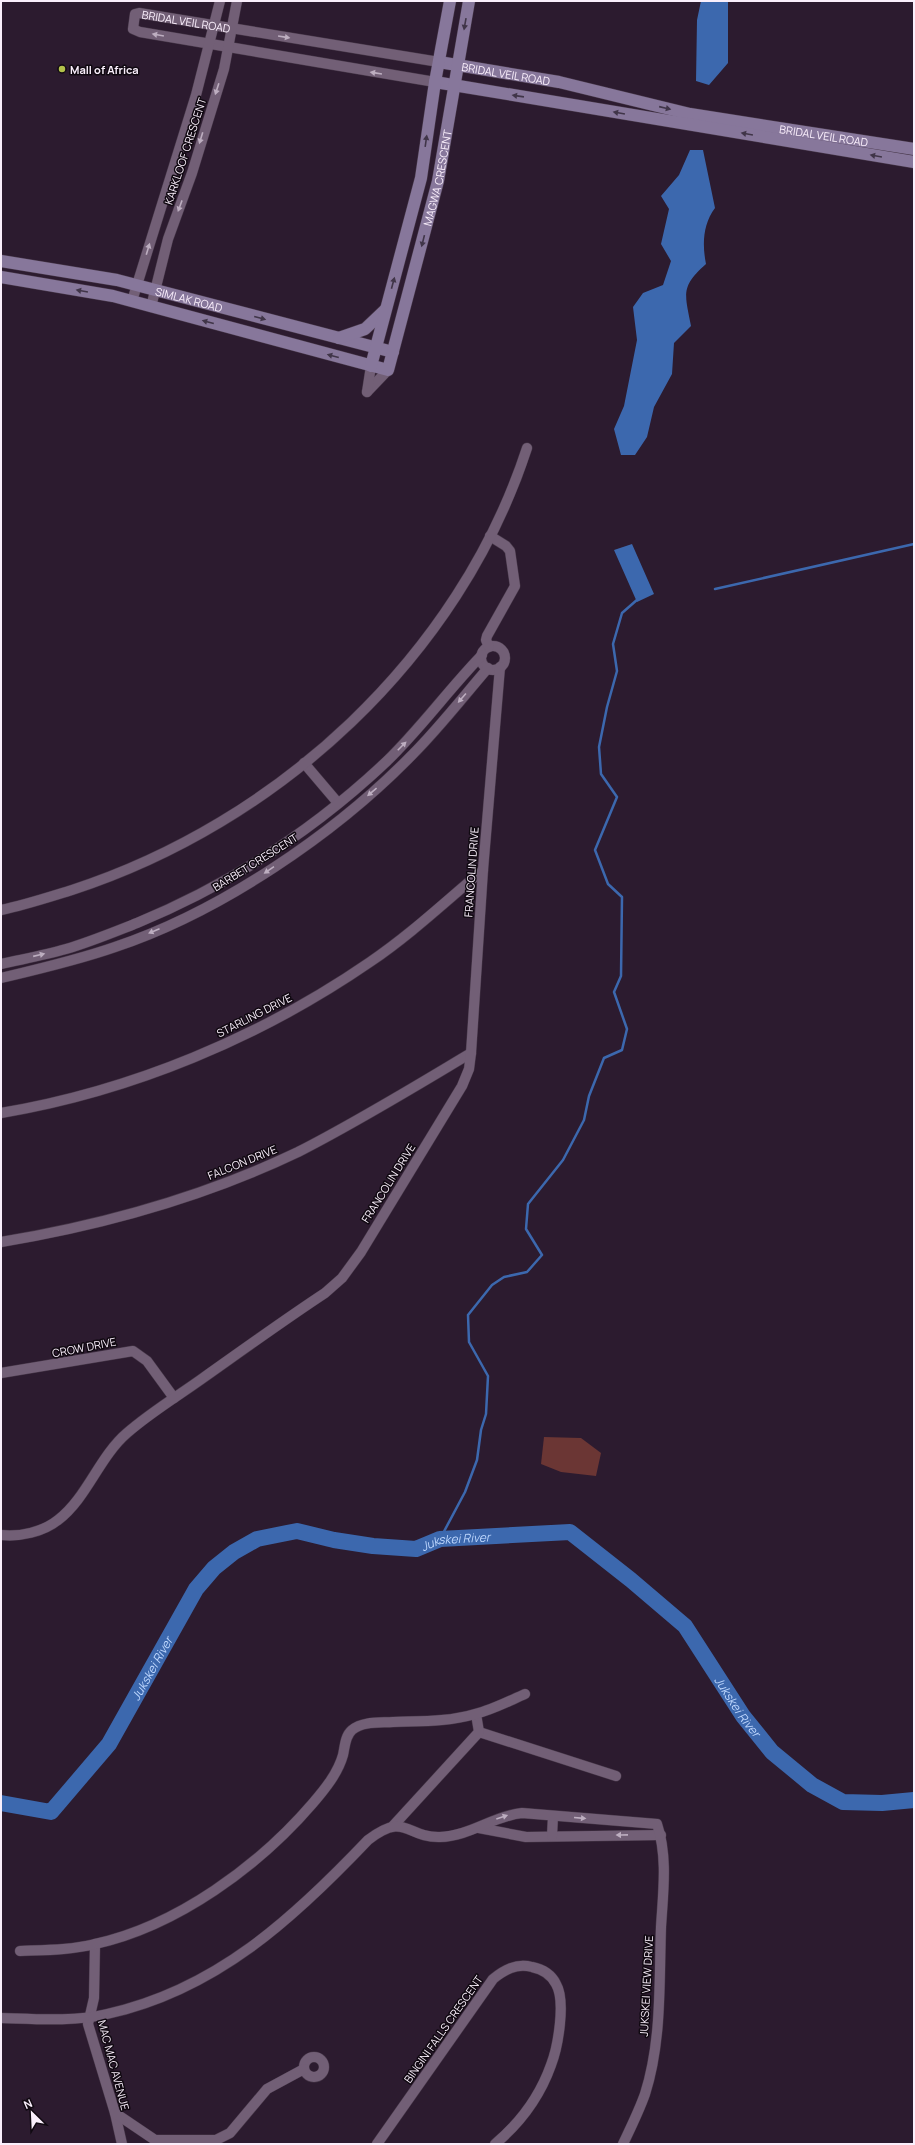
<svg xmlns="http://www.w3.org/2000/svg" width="915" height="2145" font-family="Manrope,sans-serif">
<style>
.green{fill:#6b3634}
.water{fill:#3c68ae}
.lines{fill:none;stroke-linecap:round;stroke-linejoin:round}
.stream{stroke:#3c68ae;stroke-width:2.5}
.river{stroke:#3c68ae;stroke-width:16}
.street-casing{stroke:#473849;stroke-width:11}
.secondary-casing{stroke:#473849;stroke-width:13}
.street{stroke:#725f76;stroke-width:10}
.secondary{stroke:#87779b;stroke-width:12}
.oneway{fill:#403548}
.oneway2{fill:#bdaec0}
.poi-dot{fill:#b3c24b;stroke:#100911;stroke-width:1.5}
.labels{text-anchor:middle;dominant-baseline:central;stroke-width:3;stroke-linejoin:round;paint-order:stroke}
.street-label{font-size:11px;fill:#faeffc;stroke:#100911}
.poi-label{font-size:11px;font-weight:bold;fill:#faeffc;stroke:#100911;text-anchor:start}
.water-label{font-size:12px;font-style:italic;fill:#bdd6fd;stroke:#100911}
</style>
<rect width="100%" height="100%" fill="#2c1b2f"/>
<!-- green -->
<path class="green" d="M 544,1437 L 581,1438 L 601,1453 L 596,1476 L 561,1472 L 541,1464 Z"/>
<!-- water -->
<path class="water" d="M 701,1 L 728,1 L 728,63 L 709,85 L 696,81 L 697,20 Z
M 690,150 L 703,150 L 715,208 C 703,224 702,244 706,264 C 680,287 685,294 691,326 L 674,343 L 672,374 L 654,407 L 647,437 L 635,455 L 621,455 L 614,429 L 624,406 L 637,340 L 633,307 L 643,293 L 663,285 L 671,261 L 661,244 L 669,209 L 661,196 L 679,175 Z
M 632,544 L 654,594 L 637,602 L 614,550 Z"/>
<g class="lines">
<!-- stream -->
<path class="stream" d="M 715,589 L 914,544
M 440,1539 L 465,1492 L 477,1460 L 481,1430 L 486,1414 L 488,1376 L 469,1342 L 468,1315 L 492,1285 L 504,1277 L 527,1272 L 542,1255 L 526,1229 L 528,1204 L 563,1160 L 584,1120 L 589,1096 L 604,1058 L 622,1050 L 627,1029 L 614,992 L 621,976 L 622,897 L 608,884 L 595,850 L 617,797 L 601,774 L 599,747 L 607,707 L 617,671 L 613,644 L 622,613 L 638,599"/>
<!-- river -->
<path class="river" id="s1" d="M 1,1803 L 51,1812 L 109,1744 L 196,1589 L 214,1568 L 234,1552 L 257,1539 L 297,1531 L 334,1540 L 373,1546 L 416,1549 L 440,1539 L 570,1532 L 631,1580 L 685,1626 L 743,1716 L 772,1752 L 812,1785 L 843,1802 L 882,1803 L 914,1800"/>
<defs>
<g id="street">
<path id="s2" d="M 435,82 L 140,32 L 133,29 L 135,14 L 139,13 L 439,62"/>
<path d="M 132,301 L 196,95 L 220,1"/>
<path d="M 151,307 L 168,239 L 192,173 L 224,69 L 237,1"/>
<path d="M 367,392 L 388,370"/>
<path d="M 367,392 L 371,366"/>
<circle cx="493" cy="658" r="12"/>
<path d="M 489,647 L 486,640 L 487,636 L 515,586 L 510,551 L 506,546 L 490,536"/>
<path d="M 304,763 L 338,803"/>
<path d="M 1,910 C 25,905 49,897 72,890 C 278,823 459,657 527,448"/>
<path d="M 1,964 C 23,959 45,955 66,949 C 90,942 114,932 137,923 C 231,884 313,831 387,761 C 421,728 449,689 482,655"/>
<path d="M 1,978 C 39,969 78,960 115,947 C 220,912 335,834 412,755 C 439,728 463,697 488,668"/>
<path d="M 1,1113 C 132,1091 261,1037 370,962 C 410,935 446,901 483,870"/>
<path d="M 1,1242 C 103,1225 204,1197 298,1152 C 357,1122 414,1087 471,1053"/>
<path d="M 1,1373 L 133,1351 L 147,1361 L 174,1398"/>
<path d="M 1,1535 C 20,1537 43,1532 58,1520 C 87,1498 99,1457 127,1433 C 151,1412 178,1396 203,1378 C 244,1349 284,1320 325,1293 L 342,1278 L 361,1252 L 462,1086 L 469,1069 L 471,1053 L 483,870 L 500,667"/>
<path d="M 479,1732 L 616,1776"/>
<path d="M 393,1826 L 479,1732 L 476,1714"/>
<path d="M 479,1828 L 526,1837 L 661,1835"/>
<path d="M 552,1836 L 553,1816"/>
<path d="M 95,1944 L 94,1998 L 88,2024 L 115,2113 L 122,2144"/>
<path d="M 20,1951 C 45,1950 71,1950 95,1944 C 177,1926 259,1866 313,1803 C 325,1789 338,1773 343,1755 C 345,1746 345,1736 352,1730 C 363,1721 380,1723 393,1722 C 421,1721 448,1722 475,1714 C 492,1710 509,1701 525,1694"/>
<path d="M 1,2018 C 35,2019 74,2022 107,2014 C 216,1990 294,1918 368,1840 C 406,1811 406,1838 440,1837 C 470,1836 493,1816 522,1813 L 657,1824 C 668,1857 663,1893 661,1927 C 659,1982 662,2041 645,2094 C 639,2111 631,2127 623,2144"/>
<circle cx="314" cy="2067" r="10"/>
<path d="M 115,2113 L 155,2140 L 216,2140 L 230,2133 L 267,2089 L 304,2069"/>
<path d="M 377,2144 L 493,1979 C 504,1970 516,1963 532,1967 C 542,1969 551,1974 556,1984 C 566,2001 558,2047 551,2065 C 540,2096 520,2123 495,2144"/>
</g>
<g id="secondary">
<path id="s3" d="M 439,62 L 559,82 L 690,114 L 914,149"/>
<path d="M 435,82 L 914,162"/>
<path id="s4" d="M 1,261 L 117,280 L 393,352"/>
<path id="s5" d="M 1,277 L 113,296 L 388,370 L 438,181 L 469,1"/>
<path d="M 339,338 L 365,329 L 385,310"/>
<path d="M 371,366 L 421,178 L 435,82 L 450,1"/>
</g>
</defs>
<!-- street casing -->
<use href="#street" class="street-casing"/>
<!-- secondary casing -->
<use href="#secondary" class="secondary-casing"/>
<!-- street -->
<use href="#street" class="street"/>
<!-- secondary -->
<use href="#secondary" class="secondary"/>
</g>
<!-- one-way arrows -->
<defs><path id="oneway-solid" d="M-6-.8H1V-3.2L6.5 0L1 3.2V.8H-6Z"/></defs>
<g class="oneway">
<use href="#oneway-solid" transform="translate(465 24) rotate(100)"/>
<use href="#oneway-solid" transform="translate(518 96) rotate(-172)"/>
<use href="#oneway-solid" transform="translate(665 108) rotate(13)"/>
<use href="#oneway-solid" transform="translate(619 113) rotate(-170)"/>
<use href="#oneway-solid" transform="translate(747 134) rotate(-170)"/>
<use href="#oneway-solid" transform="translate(426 141) rotate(-82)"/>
<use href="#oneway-solid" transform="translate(876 156) rotate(-170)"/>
<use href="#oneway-solid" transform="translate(423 241) rotate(104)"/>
<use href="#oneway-solid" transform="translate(393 283) rotate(-75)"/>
<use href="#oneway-solid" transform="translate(82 291) rotate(-170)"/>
<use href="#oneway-solid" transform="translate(260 318) rotate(15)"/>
<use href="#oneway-solid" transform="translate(208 322) rotate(-165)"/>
<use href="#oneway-solid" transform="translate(333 356) rotate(-165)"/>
</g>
<g class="oneway2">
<use href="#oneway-solid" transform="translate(158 35) rotate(-170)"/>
<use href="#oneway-solid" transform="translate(284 37) rotate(9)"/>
<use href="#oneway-solid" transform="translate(376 73) rotate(-171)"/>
<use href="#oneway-solid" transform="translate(217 89) rotate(108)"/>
<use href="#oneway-solid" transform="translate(201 138) rotate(107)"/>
<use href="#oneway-solid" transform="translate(180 206) rotate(110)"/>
<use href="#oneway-solid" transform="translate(148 249) rotate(-73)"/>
<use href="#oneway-solid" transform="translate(462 698) rotate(131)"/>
<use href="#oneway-solid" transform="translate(402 746) rotate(-45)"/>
<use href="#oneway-solid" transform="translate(372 792) rotate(140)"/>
<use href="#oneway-solid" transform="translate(269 870) rotate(146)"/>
<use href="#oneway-solid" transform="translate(154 931) rotate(157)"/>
<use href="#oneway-solid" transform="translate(39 955) rotate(-13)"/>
<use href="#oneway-solid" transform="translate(502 1817) rotate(-19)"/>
<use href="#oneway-solid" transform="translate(580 1818) rotate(5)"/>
<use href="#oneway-solid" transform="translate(622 1835) rotate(179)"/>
</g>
<!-- markers -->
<circle class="poi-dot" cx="62" cy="69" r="4"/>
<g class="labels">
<!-- street labels -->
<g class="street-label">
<text stroke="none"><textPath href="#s2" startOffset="374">BRIDAL VEIL ROAD</textPath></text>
<text stroke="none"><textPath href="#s3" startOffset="68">BRIDAL VEIL ROAD</textPath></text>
<text stroke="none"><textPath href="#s3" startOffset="392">BRIDAL VEIL ROAD</textPath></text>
<text transform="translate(185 151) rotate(-72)">KARKLOOF CRESCENT</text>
<text stroke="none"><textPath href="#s5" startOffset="597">MAGWA CRESCENT</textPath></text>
<text stroke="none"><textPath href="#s4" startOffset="192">SIMLAK ROAD</textPath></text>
<text transform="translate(255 862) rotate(-32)">BARBET CRESCENT</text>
<text transform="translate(471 872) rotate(-86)">FRANCOLIN DRIVE</text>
<text transform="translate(254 1015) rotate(-27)">STARLING DRIVE</text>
<text transform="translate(242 1162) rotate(-22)">FALCON DRIVE</text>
<text transform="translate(388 1183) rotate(-58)">FRANCOLIN DRIVE</text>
<text transform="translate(84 1347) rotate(-11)">CROW DRIVE</text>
<text transform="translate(646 1986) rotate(-87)">JUKSKEI VIEW DRIVE</text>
<text transform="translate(443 2029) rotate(-55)">BINGINI FALLS CRESCENT</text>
<text transform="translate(114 2065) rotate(75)">MAC MAC AVENUE</text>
</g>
<!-- poi labels -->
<g class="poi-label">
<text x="70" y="69">Mall of Africa</text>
</g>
<!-- water labels -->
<g class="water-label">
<text stroke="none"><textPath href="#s1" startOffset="600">Jukskei River</textPath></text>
<text stroke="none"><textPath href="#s1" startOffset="227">Jukskei River</textPath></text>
<text stroke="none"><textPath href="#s1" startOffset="960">Jukskei River</textPath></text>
</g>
</g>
<!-- border -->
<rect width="915" height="2145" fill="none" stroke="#faeffc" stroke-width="4"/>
<!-- north arrow -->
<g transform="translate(32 2113) rotate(336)" stroke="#100911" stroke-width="3" paint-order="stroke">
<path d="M0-3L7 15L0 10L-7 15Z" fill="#faeffc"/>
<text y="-6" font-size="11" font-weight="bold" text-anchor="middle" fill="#faeffc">N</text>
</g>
</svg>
